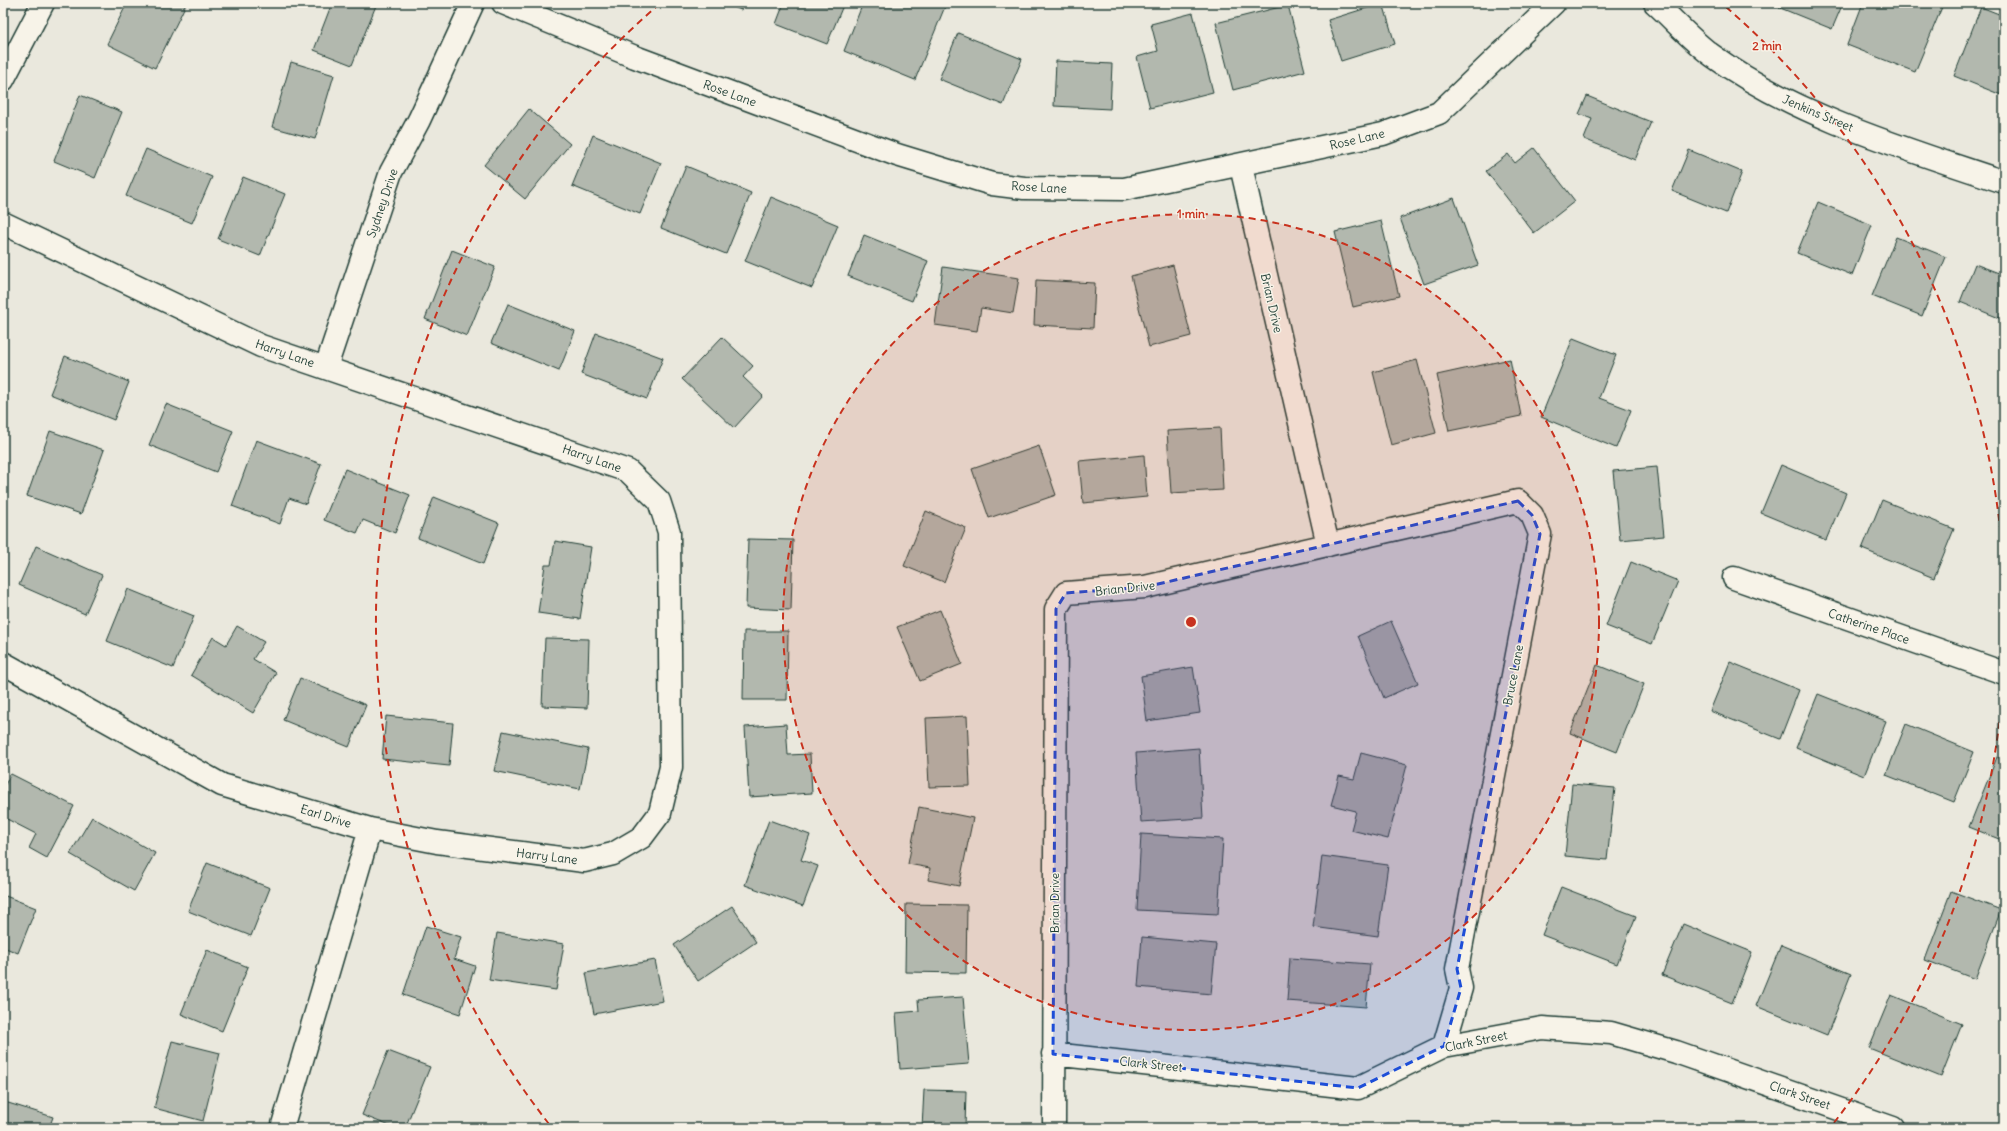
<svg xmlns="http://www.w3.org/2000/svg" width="2007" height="1131" font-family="Delius,sans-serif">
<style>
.building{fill:#b2b8ae;stroke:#1f3d34}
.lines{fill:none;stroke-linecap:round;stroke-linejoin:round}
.street-casing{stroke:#1f3d34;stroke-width:25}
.street{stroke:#f7f3e8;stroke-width:22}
.marked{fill:#1d4ed8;fill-opacity:0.2;stroke:#1d4ed8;stroke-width:3;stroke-dasharray:8 5;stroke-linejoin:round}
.ring{fill:none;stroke:#c8321e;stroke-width:2;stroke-dasharray:7 5}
.labels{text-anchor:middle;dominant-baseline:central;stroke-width:3;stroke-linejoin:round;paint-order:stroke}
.street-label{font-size:12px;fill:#1f3d34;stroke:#f7f3e8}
.centre{fill:#c8321e;stroke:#f7f3e8;stroke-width:2}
.ring-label{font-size:12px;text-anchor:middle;font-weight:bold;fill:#c8321e;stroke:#f7f3e8;stroke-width:3;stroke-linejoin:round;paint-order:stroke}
</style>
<rect width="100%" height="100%" fill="#eae8dd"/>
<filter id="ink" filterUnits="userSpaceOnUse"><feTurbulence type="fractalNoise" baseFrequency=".025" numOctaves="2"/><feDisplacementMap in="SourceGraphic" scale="8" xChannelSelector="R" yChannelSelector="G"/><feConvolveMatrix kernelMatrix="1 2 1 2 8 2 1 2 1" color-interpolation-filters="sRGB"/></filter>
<g filter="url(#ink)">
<!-- building -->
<path class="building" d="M 127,3 L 186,4 L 155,68 L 107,44 Z
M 332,3 L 377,3 L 352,65 L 314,50 Z
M 723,3 L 744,3 L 741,10 Z
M 784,3 L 844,3 L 827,44 L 776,24 Z
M 863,3 L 946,4 L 915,80 L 844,51 Z
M 1383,3 L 1395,44 L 1341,61 L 1328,20 Z
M 1768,3 L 1843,3 L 1832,29 Z
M 1863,3 L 1931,3 L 1942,7 L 1915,72 L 1847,45 Z
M 1288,5 L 1305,71 L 1233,90 L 1216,23 Z
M 1981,7 L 2004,16 L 2004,96 L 1954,76 Z
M 1193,13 L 1213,92 L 1150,108 L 1137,57 L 1158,51 L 1151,24 Z
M 958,33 L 1022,59 L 1003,105 L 939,79 Z
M 1056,61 L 1112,64 L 1110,109 L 1054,106 Z
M 291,62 L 334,75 L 315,139 L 272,127 Z
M 80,95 L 122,112 L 95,178 L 54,161 Z
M 1587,96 L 1651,122 L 1635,160 L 1584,139 L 1592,119 L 1579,114 Z
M 529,109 L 570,144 L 525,199 L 484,165 Z
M 593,135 L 661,163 L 640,214 L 572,186 Z
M 1534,148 L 1575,201 L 1534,233 L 1486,171 L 1508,154 L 1515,163 Z
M 146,149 L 212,177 L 192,223 L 126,196 Z
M 1689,150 L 1742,172 L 1726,213 L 1672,191 Z
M 686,166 L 751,193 L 726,254 L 661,228 Z
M 243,177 L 285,194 L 260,256 L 218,239 Z
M 771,197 L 838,225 L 812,288 L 745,261 Z
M 1454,198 L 1478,265 L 1424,284 L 1400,218 Z
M 1818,202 L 1872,225 L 1852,275 L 1797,253 Z
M 1381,221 L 1399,296 L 1353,307 L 1335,232 Z
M 864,235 L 928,261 L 912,301 L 848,276 Z
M 1896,237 L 1946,257 L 1922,316 L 1872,296 Z
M 452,250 L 495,267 L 467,336 L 425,319 Z
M 1975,264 L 2004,275 L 2004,320 L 1960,302 Z
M 1173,265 L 1191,336 L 1149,347 L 1131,276 Z
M 943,267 L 1019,278 L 1013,313 L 981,308 L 977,331 L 935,325 Z
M 1036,280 L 1095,283 L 1093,328 L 1034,325 Z
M 508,304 L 575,331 L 559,371 L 491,343 Z
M 596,333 L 663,358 L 647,399 L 581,374 Z
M 722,337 L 753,366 L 743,377 L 763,396 L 734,428 L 682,379 Z
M 1573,338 L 1616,355 L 1599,398 L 1631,410 L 1616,448 L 1541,417 Z
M 65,356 L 129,382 L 114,420 L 50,394 Z
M 1510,359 L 1521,416 L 1449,431 L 1437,375 Z
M 1417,360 L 1436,433 L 1391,445 L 1373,372 Z
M 166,404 L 233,431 L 216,472 L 149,445 Z
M 1220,428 L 1223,490 L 1171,493 L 1167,431 Z
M 50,431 L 104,450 L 81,514 L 27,496 Z
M 256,440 L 321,464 L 306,504 L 289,498 L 280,524 L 232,506 Z
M 1039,446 L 1056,495 L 989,518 L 972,469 Z
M 1144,455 L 1147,497 L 1083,503 L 1079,461 Z
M 1781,465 L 1846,493 L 1826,540 L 1761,513 Z
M 1657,467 L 1664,536 L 1620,540 L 1613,471 Z
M 345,469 L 410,495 L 395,533 L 363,520 L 357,533 L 324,520 Z
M 434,497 L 499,523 L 483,564 L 418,538 Z
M 1882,500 L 1954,529 L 1934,578 L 1862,549 Z
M 926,511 L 966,528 L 944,582 L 904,566 Z
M 748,539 L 793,540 L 791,610 L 746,608 Z
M 555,541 L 591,547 L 580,619 L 538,613 L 545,565 L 551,565 Z
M 36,546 L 102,575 L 85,614 L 19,585 Z
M 1631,562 L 1678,581 L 1652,644 L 1606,626 Z
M 128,589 L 194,616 L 173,668 L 107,641 Z
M 940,610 L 962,664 L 920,681 L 897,627 Z
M 1391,621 L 1418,683 L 1384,698 L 1358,636 Z
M 237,626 L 264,642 L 253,659 L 276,673 L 253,713 L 191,675 L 213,637 L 226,645 Z
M 744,631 L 788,631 L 787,700 L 743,700 Z
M 545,638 L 589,639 L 587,708 L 542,706 Z
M 1730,662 L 1799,690 L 1780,739 L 1710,711 Z
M 1597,665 L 1644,684 L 1617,752 L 1570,733 Z
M 1193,667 L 1200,713 L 1147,721 L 1141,676 Z
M 300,678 L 366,705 L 349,747 L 283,720 Z
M 1818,694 L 1886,721 L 1864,776 L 1796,748 Z
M 386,716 L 453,723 L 449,766 L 382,759 Z
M 967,716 L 970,786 L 929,787 L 926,718 Z
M 786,724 L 788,755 L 810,754 L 812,793 L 749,797 L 745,727 Z
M 1906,724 L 1974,752 L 1954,802 L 1886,775 Z
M 503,731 L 588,749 L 580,789 L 494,771 Z
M 1199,748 L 1203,818 L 1141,822 L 1136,753 Z
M 1361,753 L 1407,765 L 1388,839 L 1351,830 L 1356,811 L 1331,805 L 1339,776 L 1354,779 Z
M 1997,757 L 2004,760 L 2004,841 L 1969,827 Z
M 11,774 L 74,806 L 47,858 L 29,848 L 36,834 L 3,817 L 3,788 Z
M 1572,784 L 1615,788 L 1607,860 L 1565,856 Z
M 919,807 L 973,818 L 959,886 L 928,880 L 930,868 L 908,864 Z
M 92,817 L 155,853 L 134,891 L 70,854 Z
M 769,820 L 810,835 L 801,860 L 818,866 L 803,906 L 745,885 Z
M 1141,834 L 1223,839 L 1218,914 L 1137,910 Z
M 1322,856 L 1388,865 L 1378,936 L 1313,927 Z
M 207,863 L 270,888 L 251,936 L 188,911 Z
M 1561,887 L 1636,916 L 1617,964 L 1542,935 Z
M 1951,891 L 2001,910 L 1975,979 L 1925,960 Z
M 3,895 L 36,908 L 18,953 L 3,947 Z
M 906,904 L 967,905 L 966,973 L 905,972 Z
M 732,906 L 756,942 L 698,981 L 674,945 Z
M 1683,924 L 1752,952 L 1732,1003 L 1662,975 Z
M 426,926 L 461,937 L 454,959 L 475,966 L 460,1014 L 403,995 Z
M 497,933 L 564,944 L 556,990 L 489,980 Z
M 1142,937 L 1216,944 L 1211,994 L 1138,987 Z
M 1781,945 L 1851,974 L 1827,1035 L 1756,1006 Z
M 207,950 L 248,967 L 222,1031 L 181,1014 Z
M 1290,958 L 1370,964 L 1366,1007 L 1287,1001 Z
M 655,960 L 663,1001 L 594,1014 L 586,973 Z
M 1891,995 L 1962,1024 L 1941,1077 L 1869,1048 Z
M 963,997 L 969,1064 L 900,1069 L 896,1013 L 919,1011 L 918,1000 Z
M 172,1041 L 220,1053 L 203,1121 L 154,1108 Z
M 388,1051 L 430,1067 L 405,1128 L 395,1128 L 362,1115 Z
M 924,1090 L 966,1091 L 965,1128 L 922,1128 Z
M 5,1102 L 53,1117 L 49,1128 L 3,1128 L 3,1110 Z"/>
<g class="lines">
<defs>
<path id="street" d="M 503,3 L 635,57 L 897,155 L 992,184 L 1024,188 L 1124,189 L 1383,134 L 1439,113 L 1554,3
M 1655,3 C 1674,20 1692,41 1713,56 C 1797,117 1907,149 2004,182
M 3,80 L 43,3
M 1241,166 L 1328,545
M 3,223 L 261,346 L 628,471 L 659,501 L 669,532 L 671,767 L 660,813 L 642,837 L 613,854 L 584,861 L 437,842 L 370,829 L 222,785 L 3,663
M 326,367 L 391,172 L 419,120 L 473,3
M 1734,578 L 2004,673
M 1053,1054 L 1358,1088 L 1444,1046 L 1542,1028 L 1611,1033 L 1676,1052 L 1893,1128
M 282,1128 L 370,829
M 1054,1128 L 1056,609 L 1066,593 L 1145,587 L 1518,501 L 1532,515 L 1540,534 L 1457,969 L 1461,988 L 1444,1046"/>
</defs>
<!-- street casing -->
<use href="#street" class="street-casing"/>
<!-- street -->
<use href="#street" class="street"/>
</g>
</g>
<!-- marked area -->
<path class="marked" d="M 1518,501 L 1532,515 L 1540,534 L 1457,969 L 1461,988 L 1444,1046 L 1358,1088 L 1053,1054 L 1056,609 L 1066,593 L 1145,587 Z"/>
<!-- distance rings -->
<circle cx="1191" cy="622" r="408" fill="#c8321e" fill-opacity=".12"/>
<g class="ring">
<circle cx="1191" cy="622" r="408"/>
<path d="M2003 686A815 815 0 0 1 1833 1124M549 1124A815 815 0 0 1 656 7M1726 7A815 815 0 0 1 2003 558"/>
</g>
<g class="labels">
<!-- street labels -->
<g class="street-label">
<text transform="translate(730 93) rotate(20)">Rose Lane</text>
<text transform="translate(1818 113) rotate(23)">Jenkins Street</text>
<text transform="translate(1357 139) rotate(-13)">Rose Lane</text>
<text transform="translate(1039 187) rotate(3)">Rose Lane</text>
<text transform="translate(382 203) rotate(-71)">Sydney Drive</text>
<text transform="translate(1272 303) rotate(77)">Brian Drive</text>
<text transform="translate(285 353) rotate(19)">Harry Lane</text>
<text transform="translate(592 458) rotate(19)">Harry Lane</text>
<text transform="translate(1125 588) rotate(-6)">Brian Drive</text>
<text transform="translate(1869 626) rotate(19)">Catherine Place</text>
<text transform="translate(1513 675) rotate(-79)">Bruce Lane</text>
<text transform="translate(326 816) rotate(17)">Earl Drive</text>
<text transform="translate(547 856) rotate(7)">Harry Lane</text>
<text transform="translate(1054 903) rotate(-90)">Brian Drive</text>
<text transform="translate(1476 1041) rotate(-12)">Clark Street</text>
<text transform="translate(1151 1064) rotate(6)">Clark Street</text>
<text transform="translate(1800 1095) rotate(19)">Clark Street</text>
</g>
</g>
<circle cx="1191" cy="622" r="6" class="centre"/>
<g class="ring-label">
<text x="1767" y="50">2 min</text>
<text x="1191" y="218">1 min</text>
</g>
<!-- margin -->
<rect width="2007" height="1131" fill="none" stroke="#f7f3e8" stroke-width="16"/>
<rect x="8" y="8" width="1991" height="1115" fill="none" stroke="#1f3d34" stroke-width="1.5" filter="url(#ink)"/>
</svg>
